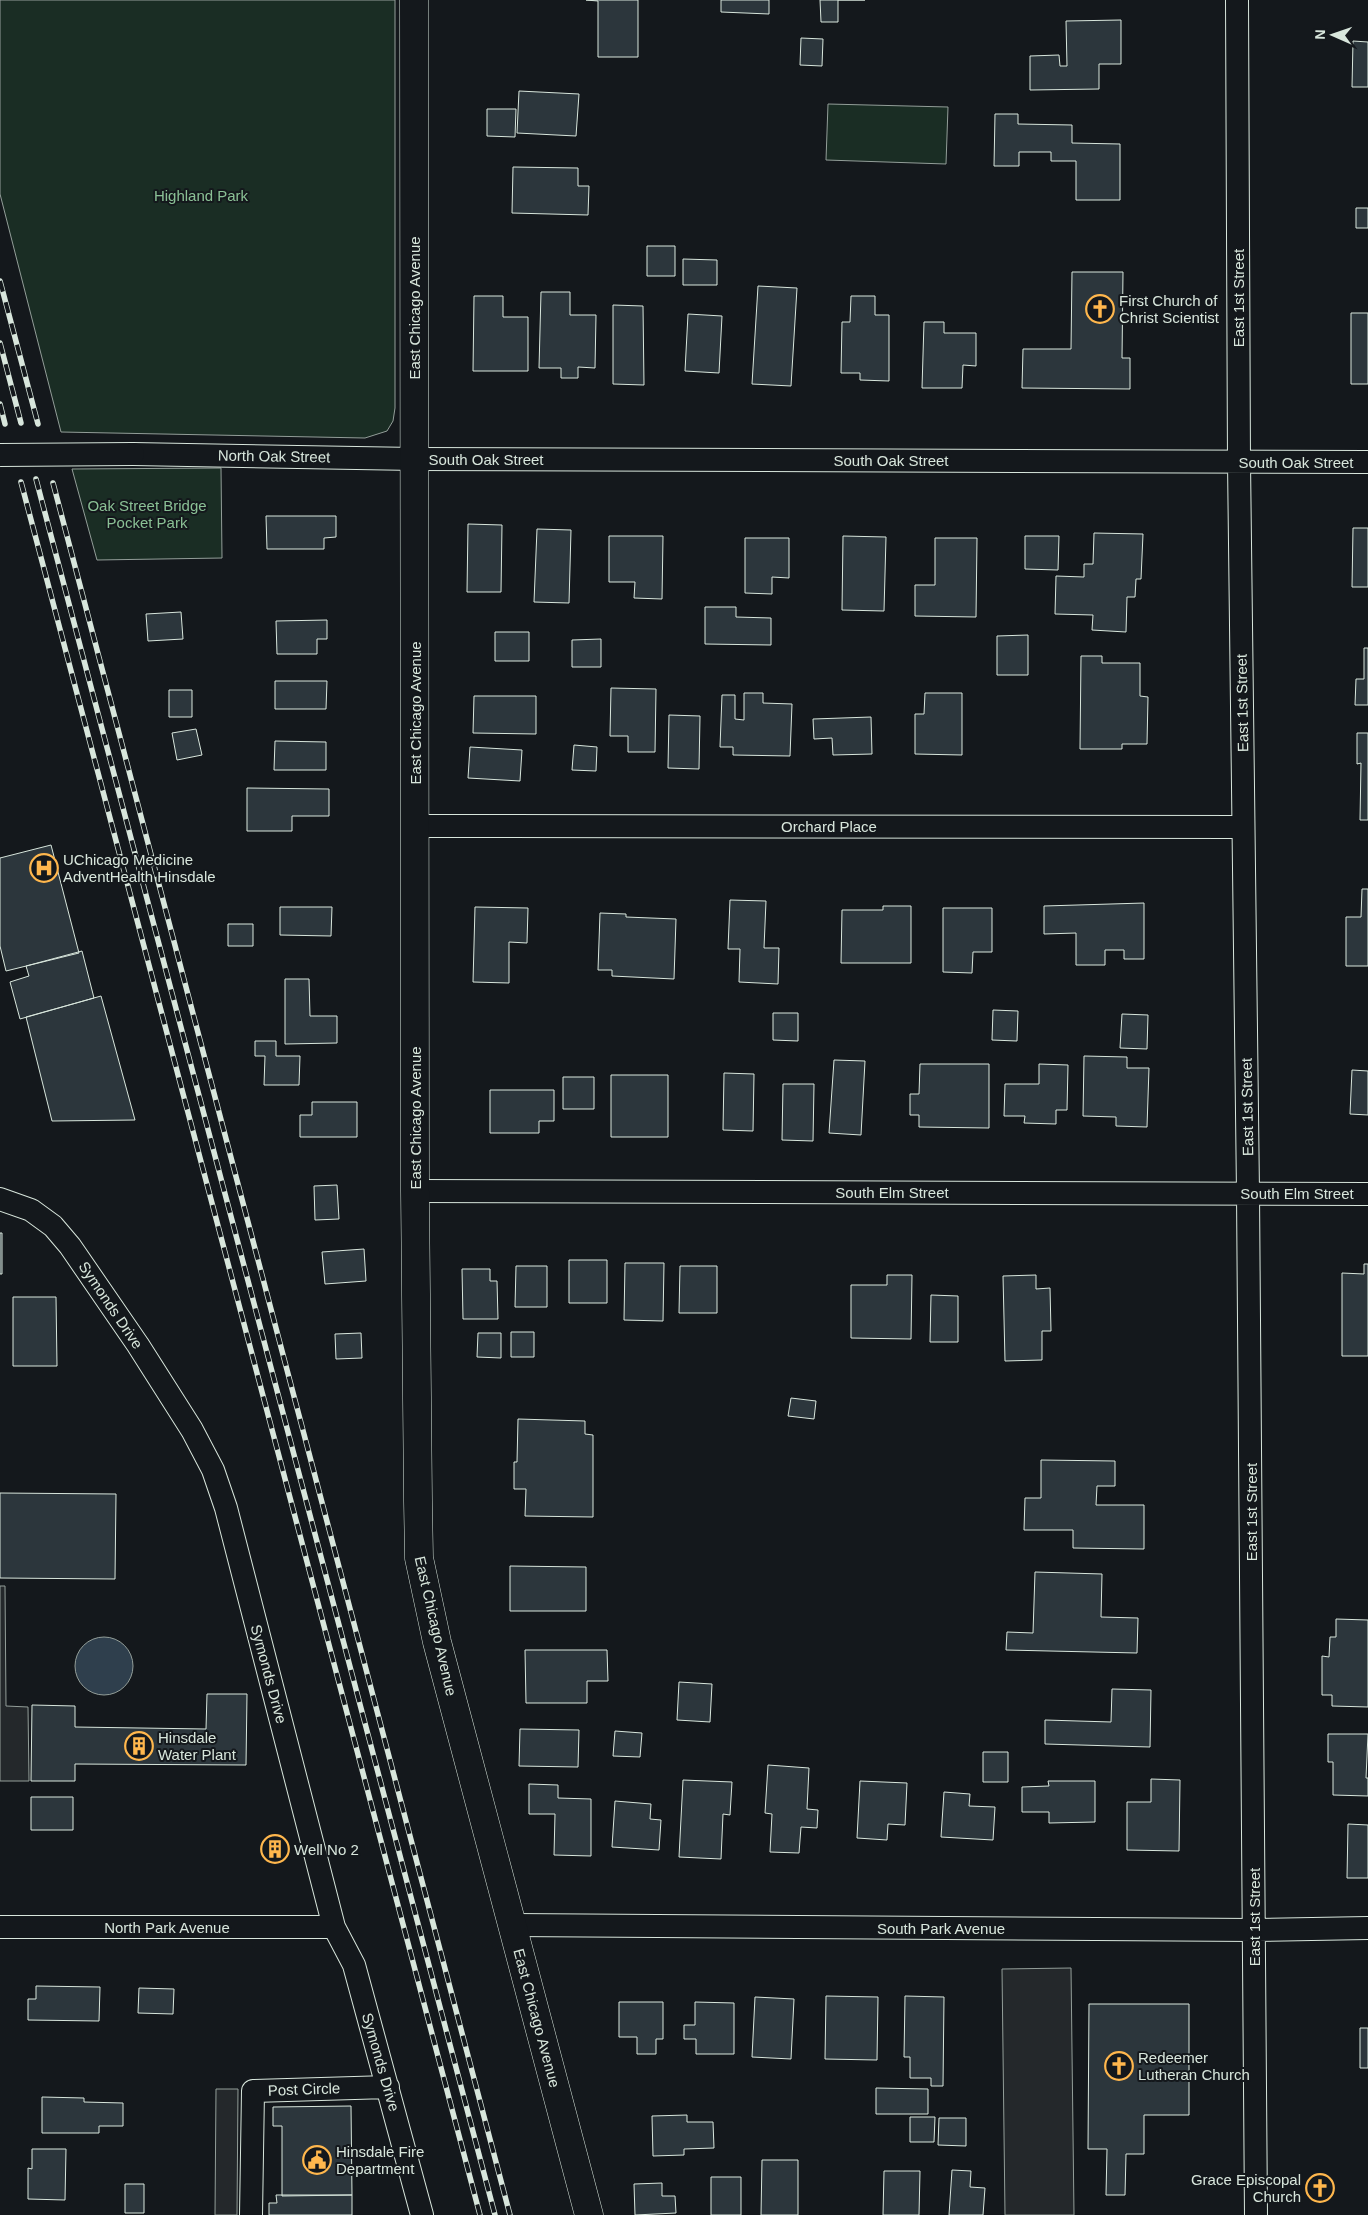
<svg xmlns="http://www.w3.org/2000/svg" width="1368" height="2215" font-family="Helvetica,sans-serif">
<style>
.green{fill:#1a2d24;stroke:#939e99}
.parking{fill:#24282b;stroke:#939e99}
.water{fill:#2f3f4d;stroke:#939e99}
.building{fill:#2c363c;stroke:#d8e6dc}
.lines{fill:none;stroke-linecap:round;stroke-linejoin:round}
.street-casing{stroke:#d8e6dc;stroke-width:24}
.secondary-casing{stroke:#d8e6dc;stroke-width:29}
.street{stroke:#14181c;stroke-width:22}
.secondary{stroke:#14181c;stroke-width:28}
.rail-casing{stroke:#d8e6dc;stroke-width:5.5}
.rail{stroke:#14181c;stroke-width:4;stroke-dasharray:11;stroke-linecap:butt}
.street-bridge-casing{stroke:#d8e6dc;stroke-width:24;stroke-linecap:butt}
.street-bridge{stroke:#14181c;stroke-width:22}
.labels{text-anchor:middle;dominant-baseline:central;stroke-width:4;stroke-linejoin:round;paint-order:stroke}
.park-label{font-size:15px;fill:#8ac095;stroke:#14181c}
.street-label{font-size:15px;fill:#d8e6dc;stroke:#14181c}
.poi-label{font-size:15px;fill:#d8e6dc;stroke:#14181c;text-anchor:start}
</style>
<rect width="100%" height="100%" fill="#14181c"/>
<!-- green -->
<path class="green" d="M 0,0 L 395,0 L 395,408 L 393,421 L 387,431 L 365,438 L 61,432 L 0,194 Z
M 828,104 L 948,107 L 946,164 L 826,160 Z
M 221,468 L 222,558 L 97,560 L 72,469 Z"/>
<!-- parking -->
<path class="parking" d="M 0,1586 L 5,1586 L 6,1706 L 28,1707 L 29,1781 L 0,1781 Z
M 1071,1968 L 1074,2215 L 1005,2215 L 1002,1969 Z
M 216,2089 L 238,2089 L 237,2215 L 215,2215 Z"/>
<!-- water -->
<path class="water" d="M75 1666a29 29 0 1 1 58 0a29 29 0 1 1-58 0Z"/>
<!-- building -->
<path class="building" d="M 586,0 L 638,0 L 638,57 L 598,57 L 598,1 Z
M 721,0 L 769,0 L 769,14 L 721,12 Z
M 820,0 L 865,0 L 838,0 L 838,22 L 821,22 Z
M 1121,20 L 1121,64 L 1099,64 L 1099,89 L 1030,90 L 1030,56 L 1059,55 L 1060,66 L 1067,66 L 1066,21 Z
M 801,38 L 823,39 L 822,66 L 800,65 Z
M 1353,41 L 1368,42 L 1368,87 L 1352,87 Z
M 519,91 L 579,94 L 576,136 L 517,133 Z
M 487,109 L 516,109 L 515,137 L 487,136 Z
M 995,114 L 1018,114 L 1018,124 L 1072,125 L 1072,143 L 1120,144 L 1120,200 L 1076,200 L 1076,161 L 1051,161 L 1051,152 L 1019,152 L 1019,166 L 994,166 Z
M 513,167 L 578,168 L 578,186 L 589,186 L 588,215 L 512,213 Z
M 1356,208 L 1368,208 L 1368,228 L 1356,228 Z
M 647,246 L 675,246 L 675,276 L 647,276 Z
M 683,259 L 717,260 L 717,285 L 683,285 Z
M 1072,272 L 1123,272 L 1122,358 L 1130,358 L 1130,389 L 1022,388 L 1023,349 L 1071,349 Z
M 758,286 L 797,288 L 791,386 L 752,384 Z
M 541,292 L 570,292 L 570,315 L 596,315 L 595,368 L 578,367 L 578,378 L 561,378 L 561,368 L 539,368 Z
M 474,296 L 503,296 L 503,317 L 528,317 L 528,371 L 473,371 Z
M 851,296 L 875,296 L 875,315 L 889,315 L 889,381 L 860,380 L 860,373 L 841,373 L 842,322 L 850,322 Z
M 613,305 L 643,306 L 644,385 L 613,384 Z
M 1351,313 L 1368,313 L 1368,384 L 1351,384 Z
M 688,314 L 722,316 L 719,373 L 685,371 Z
M 924,322 L 944,322 L 944,333 L 976,333 L 976,366 L 963,365 L 962,388 L 922,388 Z
M 266,516 L 336,516 L 336,537 L 324,538 L 324,549 L 267,549 Z
M 468,524 L 502,525 L 501,592 L 467,592 Z
M 1353,528 L 1368,528 L 1368,587 L 1352,587 Z
M 537,529 L 571,530 L 569,603 L 534,602 Z
M 1094,533 L 1143,534 L 1141,579 L 1136,579 L 1135,597 L 1127,597 L 1126,632 L 1092,630 L 1093,615 L 1055,614 L 1056,576 L 1084,577 L 1084,564 L 1093,564 Z
M 609,536 L 663,536 L 662,599 L 634,598 L 635,582 L 609,582 Z
M 843,536 L 886,537 L 884,611 L 842,610 Z
M 1025,536 L 1059,536 L 1058,570 L 1025,569 Z
M 745,538 L 789,538 L 789,578 L 772,577 L 772,594 L 745,593 Z
M 935,538 L 977,538 L 976,617 L 915,616 L 915,585 L 935,585 Z
M 705,607 L 736,607 L 736,617 L 771,618 L 771,645 L 705,644 Z
M 181,612 L 183,639 L 148,641 L 146,614 Z
M 327,620 L 327,639 L 317,639 L 317,654 L 277,654 L 276,621 Z
M 495,632 L 529,632 L 529,661 L 495,661 Z
M 1028,635 L 1028,675 L 997,675 L 997,636 Z
M 601,639 L 601,667 L 572,667 L 572,640 Z
M 1364,648 L 1368,648 L 1368,705 L 1355,705 L 1356,679 L 1364,679 Z
M 1081,656 L 1102,656 L 1102,663 L 1140,663 L 1140,696 L 1148,697 L 1147,744 L 1122,744 L 1122,749 L 1080,749 Z
M 275,681 L 327,681 L 326,709 L 275,709 Z
M 611,688 L 656,689 L 655,752 L 628,752 L 628,736 L 610,736 Z
M 169,690 L 192,690 L 192,717 L 169,717 Z
M 744,693 L 763,693 L 763,703 L 792,704 L 790,756 L 733,755 L 733,747 L 720,747 L 722,695 L 735,695 L 735,719 L 744,720 Z
M 925,693 L 962,693 L 962,755 L 915,754 L 915,714 L 924,714 Z
M 474,696 L 536,696 L 536,734 L 473,733 Z
M 669,715 L 700,716 L 699,769 L 668,768 Z
M 871,717 L 872,754 L 833,755 L 832,738 L 814,739 L 813,719 Z
M 196,729 L 202,755 L 177,760 L 172,733 Z
M 1357,733 L 1368,733 L 1368,820 L 1360,820 L 1361,763 L 1357,764 Z
M 275,741 L 326,742 L 326,770 L 274,770 Z
M 574,745 L 597,747 L 596,771 L 572,770 Z
M 470,747 L 522,750 L 520,781 L 468,778 Z
M 247,788 L 329,789 L 329,816 L 292,816 L 292,831 L 247,831 Z
M 51,845 L 79,953 L 6,971 L 0,946 L 0,858 Z
M 1362,889 L 1368,889 L 1368,966 L 1346,966 L 1346,917 L 1361,917 Z
M 730,900 L 766,901 L 764,948 L 779,948 L 778,984 L 739,982 L 740,949 L 728,949 Z
M 1144,903 L 1144,959 L 1124,959 L 1124,950 L 1105,950 L 1105,965 L 1076,965 L 1076,933 L 1044,934 L 1044,906 Z
M 883,906 L 911,906 L 911,963 L 841,963 L 842,910 L 883,910 Z
M 280,907 L 332,907 L 331,936 L 280,935 Z
M 475,907 L 528,908 L 527,943 L 509,942 L 509,983 L 473,982 Z
M 943,908 L 992,908 L 992,952 L 973,952 L 972,973 L 943,972 Z
M 600,913 L 626,914 L 626,917 L 676,919 L 674,979 L 612,976 L 612,970 L 598,970 Z
M 228,924 L 253,924 L 253,946 L 228,946 Z
M 82,951 L 94,998 L 20,1019 L 10,982 L 29,976 L 26,966 Z
M 285,979 L 309,979 L 310,1016 L 337,1016 L 337,1043 L 285,1044 Z
M 101,996 L 135,1120 L 52,1121 L 26,1017 Z
M 993,1010 L 1018,1011 L 1017,1041 L 992,1040 Z
M 773,1013 L 798,1013 L 798,1041 L 773,1040 Z
M 1122,1014 L 1148,1015 L 1147,1049 L 1120,1048 Z
M 255,1041 L 276,1041 L 276,1056 L 300,1056 L 299,1085 L 264,1085 L 265,1056 L 255,1056 Z
M 1084,1056 L 1127,1057 L 1127,1068 L 1149,1068 L 1147,1127 L 1116,1126 L 1116,1117 L 1083,1116 Z
M 834,1060 L 865,1061 L 861,1135 L 829,1133 Z
M 920,1064 L 989,1064 L 989,1128 L 919,1127 L 919,1115 L 910,1115 L 910,1094 L 919,1094 Z
M 1039,1064 L 1068,1065 L 1067,1110 L 1056,1110 L 1056,1124 L 1024,1123 L 1025,1116 L 1004,1116 L 1005,1084 L 1039,1084 Z
M 1352,1070 L 1368,1071 L 1368,1115 L 1350,1114 Z
M 724,1073 L 754,1074 L 753,1131 L 723,1130 Z
M 611,1075 L 668,1075 L 668,1137 L 611,1137 Z
M 563,1077 L 594,1077 L 594,1109 L 563,1109 Z
M 783,1084 L 814,1084 L 813,1141 L 782,1140 Z
M 490,1090 L 554,1090 L 554,1121 L 539,1121 L 539,1133 L 490,1133 Z
M 312,1102 L 357,1102 L 357,1137 L 300,1137 L 300,1115 L 312,1115 Z
M 337,1185 L 339,1219 L 315,1220 L 314,1186 Z
M 0,1233 L 2,1233 L 2,1274 L 0,1274 Z
M 364,1249 L 366,1281 L 325,1284 L 322,1252 Z
M 569,1260 L 607,1260 L 607,1303 L 569,1303 Z
M 625,1263 L 664,1263 L 663,1321 L 624,1320 Z
M 1364,1264 L 1368,1264 L 1368,1356 L 1342,1356 L 1342,1273 L 1364,1274 Z
M 516,1266 L 547,1266 L 547,1307 L 515,1307 Z
M 680,1266 L 717,1266 L 717,1313 L 679,1313 Z
M 462,1269 L 490,1269 L 490,1281 L 497,1281 L 498,1319 L 463,1319 Z
M 887,1275 L 912,1275 L 911,1339 L 851,1338 L 851,1285 L 887,1285 Z
M 1036,1275 L 1036,1289 L 1050,1288 L 1051,1331 L 1042,1331 L 1042,1360 L 1005,1361 L 1003,1276 Z
M 931,1295 L 958,1296 L 958,1342 L 930,1342 Z
M 13,1297 L 56,1297 L 57,1366 L 13,1366 Z
M 511,1332 L 534,1332 L 534,1357 L 511,1357 Z
M 361,1333 L 362,1358 L 336,1359 L 335,1334 Z
M 478,1333 L 501,1333 L 501,1358 L 477,1357 Z
M 791,1398 L 816,1401 L 814,1419 L 788,1416 Z
M 518,1419 L 585,1421 L 585,1434 L 593,1435 L 593,1517 L 525,1516 L 526,1489 L 514,1489 L 514,1462 L 517,1462 Z
M 1041,1460 L 1115,1461 L 1115,1486 L 1097,1486 L 1096,1505 L 1144,1505 L 1144,1549 L 1073,1548 L 1073,1530 L 1024,1530 L 1025,1498 L 1041,1498 Z
M 0,1493 L 116,1494 L 115,1579 L 0,1578 Z
M 510,1566 L 586,1567 L 586,1611 L 510,1611 Z
M 1035,1572 L 1102,1574 L 1101,1617 L 1138,1618 L 1137,1653 L 1006,1650 L 1007,1632 L 1033,1633 Z
M 1336,1619 L 1368,1620 L 1368,1707 L 1332,1706 L 1332,1695 L 1322,1695 L 1322,1656 L 1329,1657 L 1330,1637 L 1336,1637 Z
M 525,1650 L 607,1650 L 608,1681 L 587,1681 L 587,1703 L 526,1703 Z
M 679,1682 L 712,1684 L 710,1722 L 677,1720 Z
M 1112,1689 L 1151,1690 L 1150,1747 L 1045,1744 L 1045,1720 L 1111,1722 Z
M 207,1694 L 247,1694 L 246,1765 L 75,1764 L 75,1781 L 31,1781 L 32,1705 L 75,1706 L 75,1727 L 206,1729 Z
M 520,1729 L 579,1730 L 578,1767 L 519,1766 Z
M 615,1731 L 642,1733 L 640,1757 L 613,1756 Z
M 1328,1734 L 1368,1734 L 1366,1778 L 1368,1778 L 1368,1796 L 1333,1795 L 1333,1762 L 1328,1762 Z
M 983,1752 L 1008,1752 L 1008,1782 L 983,1782 Z
M 768,1765 L 809,1768 L 807,1809 L 818,1810 L 817,1828 L 801,1827 L 799,1853 L 770,1852 L 772,1814 L 765,1813 Z
M 1151,1779 L 1180,1780 L 1179,1851 L 1127,1850 L 1127,1802 L 1151,1802 Z
M 683,1780 L 732,1782 L 730,1815 L 723,1814 L 721,1859 L 679,1857 Z
M 860,1781 L 907,1783 L 905,1825 L 888,1824 L 887,1840 L 857,1838 Z
M 1048,1781 L 1095,1781 L 1095,1822 L 1049,1823 L 1049,1812 L 1022,1812 L 1022,1787 L 1049,1786 Z
M 529,1784 L 558,1785 L 558,1798 L 591,1799 L 591,1856 L 554,1855 L 555,1814 L 529,1814 Z
M 944,1792 L 970,1794 L 969,1806 L 995,1807 L 993,1840 L 941,1837 Z
M 31,1797 L 73,1797 L 73,1830 L 31,1830 Z
M 615,1801 L 651,1804 L 650,1819 L 661,1820 L 659,1850 L 612,1847 Z
M 1348,1824 L 1368,1825 L 1368,1878 L 1347,1878 Z
M 275,1841 L 282,1845 L 282,1853 L 275,1857 L 269,1853 L 268,1845 Z
M 36,1986 L 100,1987 L 99,2021 L 28,2020 L 28,1999 L 36,1999 Z
M 139,1988 L 174,1989 L 173,2014 L 138,2013 Z
M 826,1996 L 878,1997 L 877,2060 L 825,2059 Z
M 905,1996 L 944,1997 L 943,2086 L 931,2086 L 931,2078 L 910,2078 L 910,2057 L 904,2057 Z
M 755,1997 L 794,1999 L 791,2059 L 752,2057 Z
M 619,2002 L 663,2002 L 663,2039 L 656,2039 L 656,2054 L 637,2054 L 637,2037 L 619,2037 Z
M 695,2002 L 734,2003 L 734,2054 L 696,2054 L 696,2039 L 684,2039 L 684,2025 L 695,2025 Z
M 1089,2004 L 1189,2004 L 1189,2115 L 1144,2115 L 1144,2154 L 1126,2154 L 1125,2195 L 1106,2195 L 1107,2149 L 1088,2149 Z
M 1360,2028 L 1368,2028 L 1368,2068 L 1360,2068 Z
M 876,2088 L 928,2089 L 928,2114 L 876,2114 Z
M 42,2097 L 84,2098 L 84,2102 L 123,2103 L 123,2126 L 99,2126 L 99,2133 L 42,2133 Z
M 351,2106 L 352,2195 L 282,2196 L 282,2126 L 273,2126 L 273,2107 Z
M 687,2115 L 687,2122 L 713,2122 L 714,2148 L 684,2149 L 684,2155 L 653,2156 L 652,2116 Z
M 910,2117 L 935,2117 L 934,2142 L 910,2142 Z
M 939,2118 L 966,2118 L 966,2146 L 938,2145 Z
M 32,2149 L 66,2149 L 65,2200 L 28,2199 L 28,2168 L 32,2169 Z
M 762,2160 L 798,2160 L 798,2215 L 761,2215 Z
M 952,2170 L 971,2171 L 970,2187 L 985,2188 L 983,2215 L 949,2215 Z
M 884,2171 L 920,2171 L 919,2215 L 883,2215 Z
M 711,2177 L 741,2177 L 741,2215 L 711,2215 Z
M 662,2183 L 662,2196 L 675,2196 L 676,2213 L 635,2215 L 634,2184 Z
M 125,2184 L 144,2184 L 144,2213 L 125,2213 Z
M 276,2195 L 352,2195 L 352,2215 L 269,2215 L 269,2203 L 277,2203 Z"/>
<g class="lines">
<defs>
<path id="street" d="M 1237,0 L 1239,462 L 1248,1193 L 1256,2215
M 133,454 L 415,459 L 1368,462
M 414,826 L 1243,827
M 415,1191 L 1368,1194
M 0,1199 L 31,1210 L 53,1226 L 70,1246 L 138,1345 L 192,1430 L 213,1470 L 226,1508 L 334,1927 L 354,1965 L 422,2215
M 513,1925 L 1254,1930 L 1368,1928
M 0,1927 L 334,1927
M 251,2215 L 253,2091 L 388,2087"/>
<path id="secondary" d="M 414,0 L 415,1191 L 418,1501 L 419,1558 L 437,1642 L 589,2215"/>
</defs>
<!-- street casing -->
<use href="#street" class="street-casing"/>
<!-- secondary casing -->
<use href="#secondary" class="secondary-casing"/>
<!-- street -->
<use href="#street" class="street"/>
<!-- secondary -->
<use href="#secondary" class="secondary"/>
<defs>
<path id="rail" d="M 0,281 L 38,424
M 0,343 L 21,423
M 0,404 L 5,424
M 36,479 L 495,2215
M 21,482 L 480,2215
M 53,483 L 510,2215"/>
</defs>
<!-- rail casing -->
<use href="#rail" class="rail-casing"/>
<!-- rail -->
<use href="#rail" class="rail"/>
<defs>
<path id="street-bridge" d="M 0,455 L 133,454"/>
</defs>
<!-- street-bridge casing -->
<use href="#street-bridge" class="street-bridge-casing"/>
<!-- street-bridge -->
<use href="#street-bridge" class="street-bridge"/>
</g>
<!-- icons -->
<defs>
<symbol id="church-ring" viewBox="-11 -11 22 22"><circle r="9.5" fill="#14181c" stroke="#ffb74d" stroke-width="1.5"/><path d="M-1.2-6h2.4v3.5h3.3v2.4h-3.3V6h-2.4V-.1h-3.3v-2.4h3.3Z" fill="#ffb74d"/></symbol>
<symbol id="hospital-ring" viewBox="-11 -11 22 22"><circle r="9.5" fill="#14181c" stroke="#ffb74d" stroke-width="1.5"/><path d="M-5-5h3v3.5h4V-5h3V5h-3V1.5h-4V5h-3Z" fill="#ffb74d"/></symbol>
<symbol id="building-ring" viewBox="-11 -11 22 22"><circle r="9.5" fill="#14181c" stroke="#ffb74d" stroke-width="1.5"/><path d="M-4-6H4V6H1V3H-1V6H-4ZM-2.5-4.3h1.7v1.8h-1.7ZM.8-4.3h1.7v1.8H.8ZM-2.5-1h1.7V.8h-1.7ZM.8-1h1.7V.8H.8Z" fill="#ffb74d"/></symbol>
<symbol id="civic-ring" viewBox="-11 -11 22 22"><circle r="9.5" fill="#14181c" stroke="#ffb74d" stroke-width="1.5"/><path d="M-.6-6.5H3V-4.5H.6V-3L4-1V1h2V6H-6V1h2V-1L-.6-3ZM-1.2 2.5V6h2.4V2.5Z" fill="#ffb74d"/></symbol>
</defs>
<g fill-rule="evenodd">
<use href="#church-ring" x="1084" y="293" width="32" height="32"/>
<use href="#hospital-ring" x="28" y="852" width="32" height="32"/>
<use href="#building-ring" x="123" y="1730" width="32" height="32"/>
<use href="#building-ring" x="259" y="1833" width="32" height="32"/>
<use href="#church-ring" x="1103" y="2050" width="32" height="32"/>
<use href="#civic-ring" x="301" y="2144" width="32" height="32"/>
<use href="#church-ring" x="1304" y="2172" width="32" height="32"/>
</g>
<g class="labels">
<!-- park labels -->
<g class="park-label">
<text x="201" y="195">Highland Park</text>
<text x="147" y="505">Oak Street Bridge<tspan x="147" dy="17">Pocket Park</tspan></text>
</g>
<!-- street labels -->
<g class="street-label">
<text transform="translate(1238 298) rotate(-90)">East 1st Street</text>
<text transform="translate(414 308) rotate(-90)">East Chicago Avenue</text>
<text transform="translate(274 456) rotate(1)">North Oak Street</text>
<text x="486" y="459">South Oak Street</text>
<text x="891" y="460">South Oak Street</text>
<text x="1296" y="462">South Oak Street</text>
<text transform="translate(1242 703) rotate(-91)">East 1st Street</text>
<text transform="translate(415 713) rotate(-90)">East Chicago Avenue</text>
<text x="829" y="826">Orchard Place</text>
<text transform="translate(1247 1107) rotate(-91)">East 1st Street</text>
<text transform="translate(415 1118) rotate(-90)">East Chicago Avenue</text>
<text x="892" y="1192">South Elm Street</text>
<text x="1297" y="1193">South Elm Street</text>
<text transform="translate(111 1305) rotate(56)">Symonds Drive</text>
<text transform="translate(1251 1512) rotate(-90)">East 1st Street</text>
<text transform="translate(436 1626) rotate(77)">East Chicago Avenue</text>
<text transform="translate(269 1674) rotate(75)">Symonds Drive</text>
<text transform="translate(1254 1917) rotate(-90)">East 1st Street</text>
<text x="167" y="1927">North Park Avenue</text>
<text x="941" y="1928">South Park Avenue</text>
<text transform="translate(537 2018) rotate(75)">East Chicago Avenue</text>
<text transform="translate(381 2062) rotate(74)">Symonds Drive</text>
<text transform="translate(304 2089) rotate(-2)">Post Circle</text>
</g>
<!-- poi labels -->
<g class="poi-label">
<text x="1119" y="300">First Church of<tspan x="1119" dy="17">Christ Scientist</tspan></text>
<text x="63" y="859">UChicago Medicine<tspan x="63" dy="17">AdventHealth Hinsdale</tspan></text>
<text x="158" y="1737">Hinsdale<tspan x="158" dy="17">Water Plant</tspan></text>
<text x="294" y="1849">Well No 2</text>
<text x="1138" y="2057">Redeemer<tspan x="1138" dy="17">Lutheran Church</tspan></text>
<text x="336" y="2151">Hinsdale Fire<tspan x="336" dy="17">Department</tspan></text>
<text x="1301" y="2179" text-anchor="end">Grace Episcopal<tspan x="1301" dy="17">Church</tspan></text>
</g>
</g>
<!-- north arrow -->
<g transform="translate(1333 35) rotate(272)" stroke="#14181c" stroke-width="4" paint-order="stroke">
<path d="M0-4L9 19L0 12L-9 19Z" fill="#d8e6dc"/>
<text y="-8" font-size="14" font-weight="bold" text-anchor="middle" fill="#d8e6dc">N</text>
</g>
</svg>
